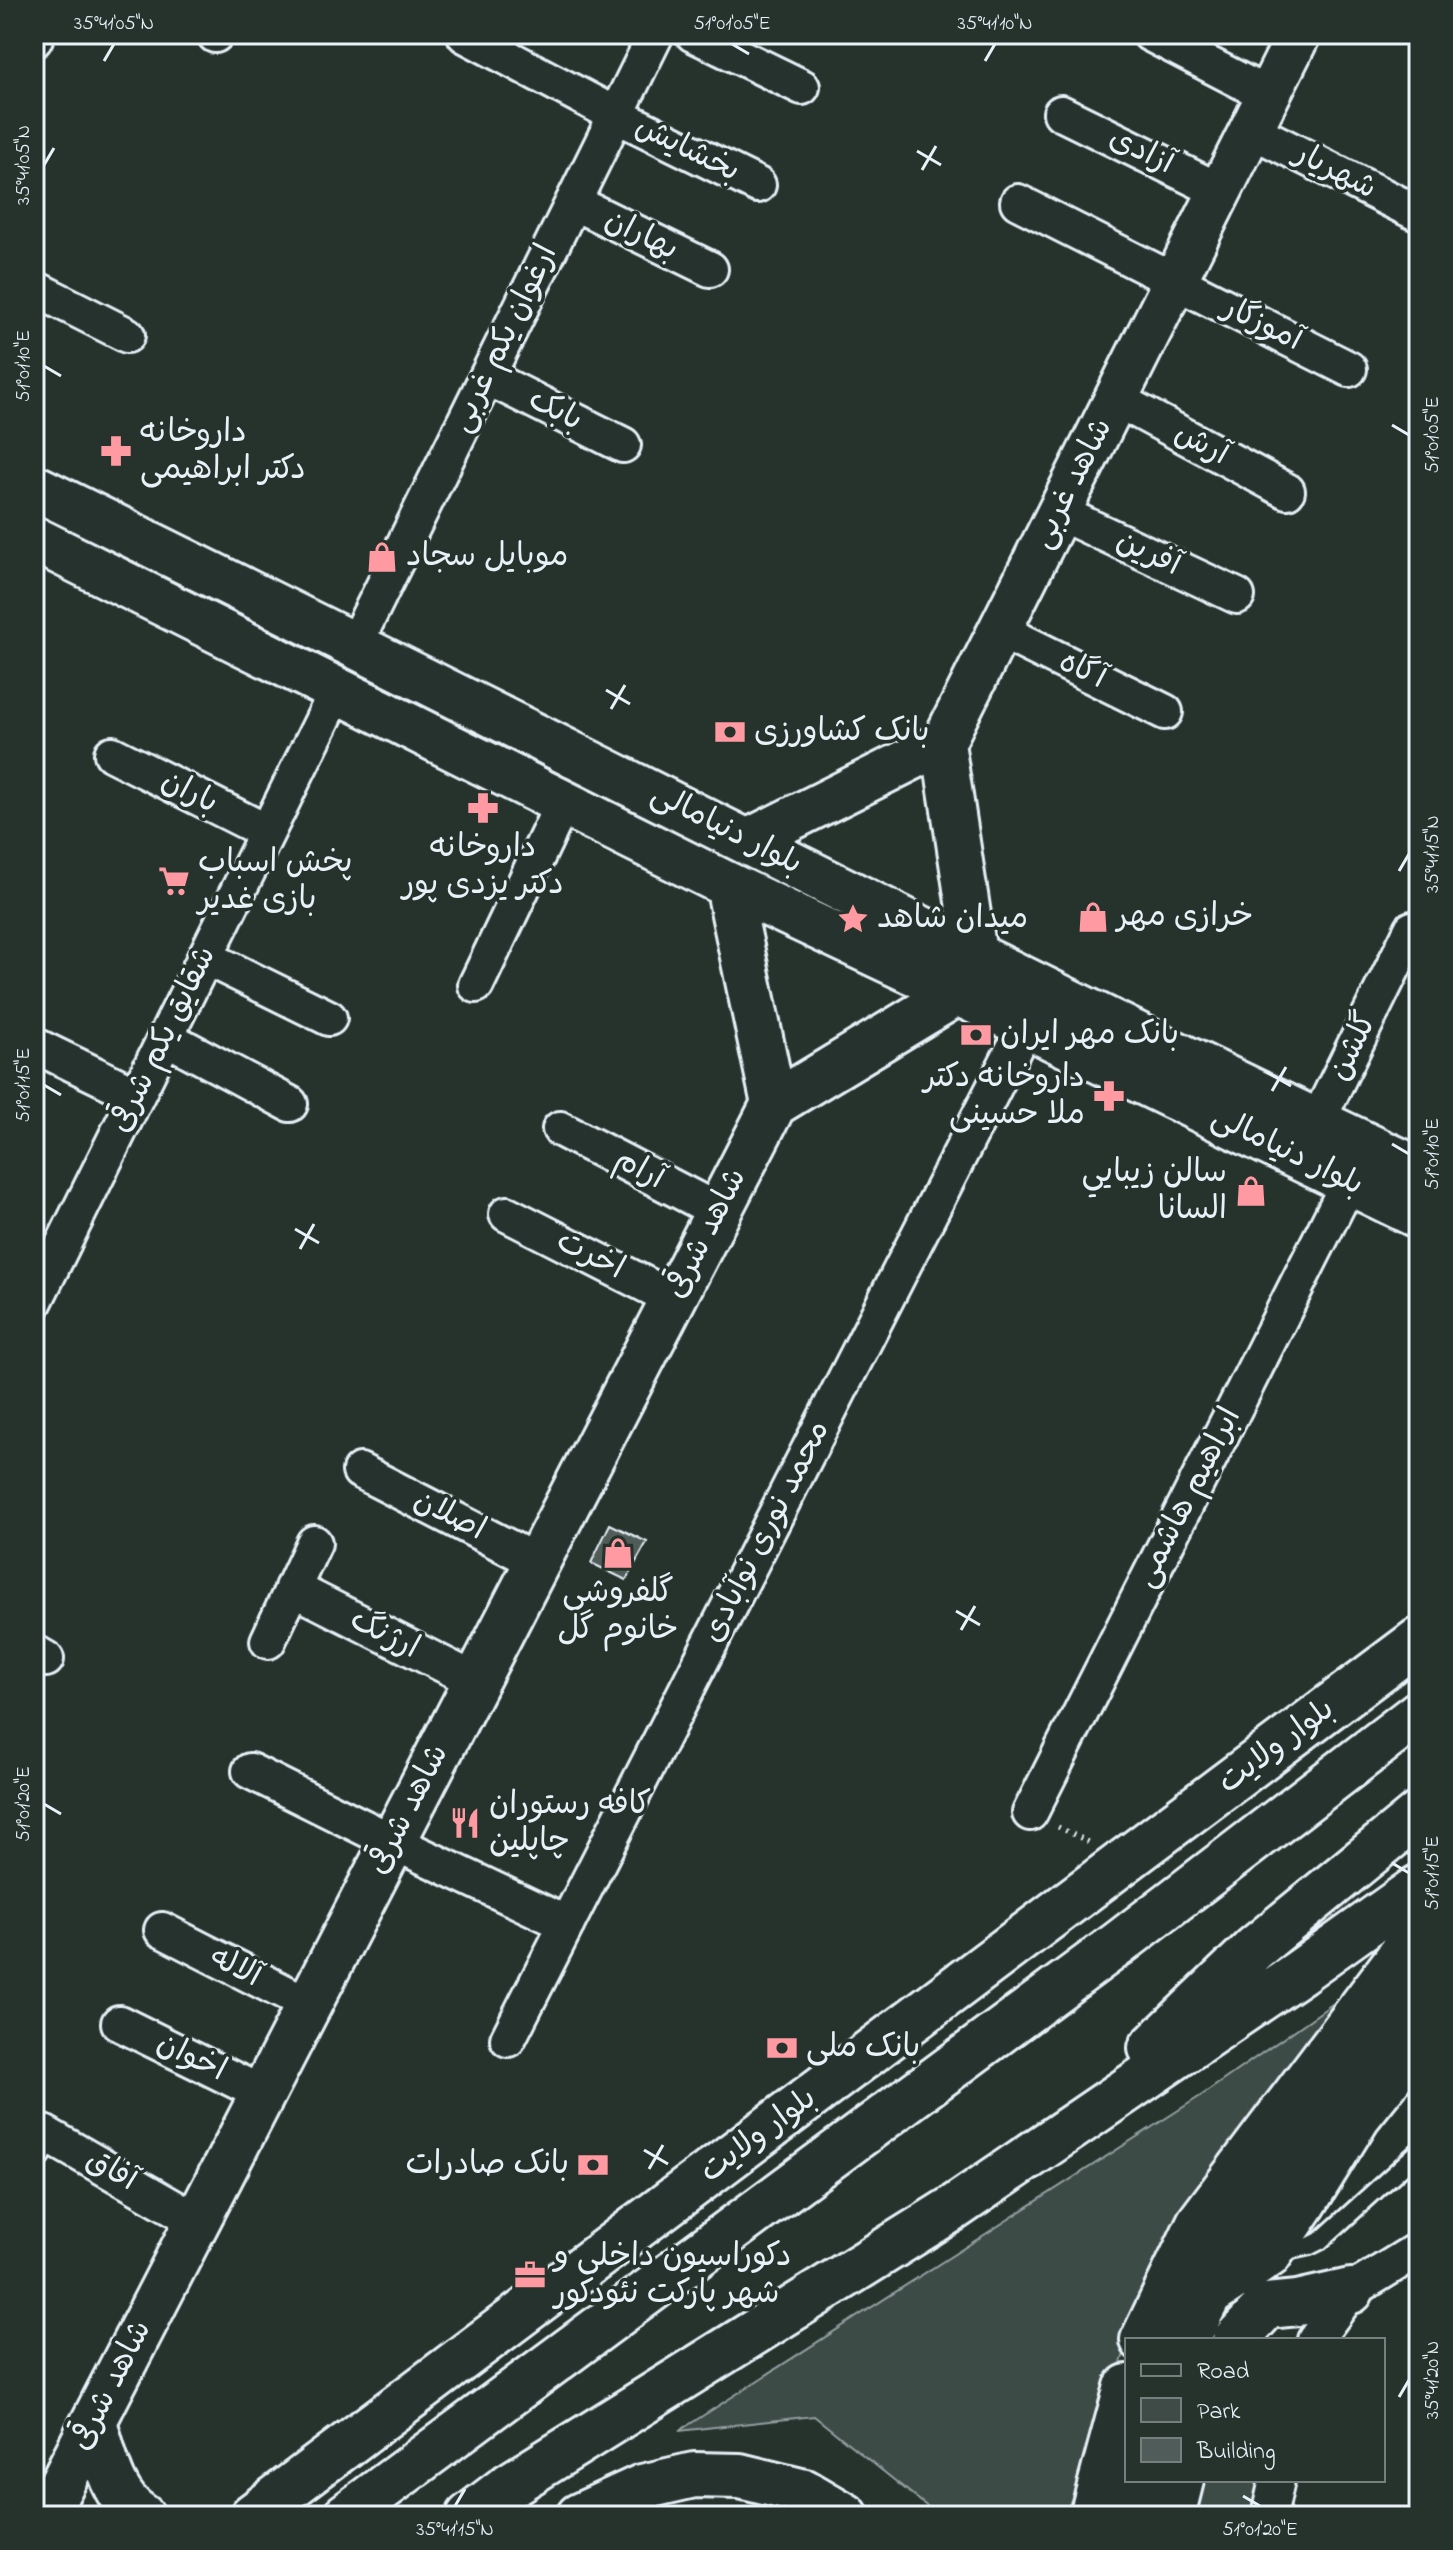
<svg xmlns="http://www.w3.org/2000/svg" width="1453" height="2550" font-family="'Indie Flower','Playpen Sans Arabic',sans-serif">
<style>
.green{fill:#3e4b47;stroke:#939ea0;stroke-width:2}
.building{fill:#505c59;stroke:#e8f1f8;stroke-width:2}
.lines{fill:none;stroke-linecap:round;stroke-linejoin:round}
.service-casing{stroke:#e8f1f8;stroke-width:22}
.minor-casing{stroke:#e8f1f8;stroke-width:40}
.tertiary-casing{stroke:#e8f1f8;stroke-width:48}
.secondary-casing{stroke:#e8f1f8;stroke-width:50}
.primary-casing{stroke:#e8f1f8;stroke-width:50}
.path{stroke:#e8f1f8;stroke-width:5;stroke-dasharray:2 6;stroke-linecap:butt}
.service{stroke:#26332d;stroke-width:16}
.minor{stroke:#26332d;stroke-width:34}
.tertiary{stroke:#26332d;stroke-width:42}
.secondary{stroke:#26332d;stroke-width:44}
.primary{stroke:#26332d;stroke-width:44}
.ticks{fill:none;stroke:#e8f1f8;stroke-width:3}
.labels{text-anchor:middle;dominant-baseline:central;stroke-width:7;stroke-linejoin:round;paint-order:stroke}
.street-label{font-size:32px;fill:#e8f1f8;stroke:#26332d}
.poi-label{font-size:32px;fill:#e8f1f8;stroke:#26332d;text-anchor:start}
.neatline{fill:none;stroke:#e8f1f8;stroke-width:3}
.ticks-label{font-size:20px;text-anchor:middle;fill:#e8f1f8}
</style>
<rect width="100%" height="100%" fill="#26332d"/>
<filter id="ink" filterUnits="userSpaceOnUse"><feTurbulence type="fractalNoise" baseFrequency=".0125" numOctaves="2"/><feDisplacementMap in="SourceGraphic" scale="16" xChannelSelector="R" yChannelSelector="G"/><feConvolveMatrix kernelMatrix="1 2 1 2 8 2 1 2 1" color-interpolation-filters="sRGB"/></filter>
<g filter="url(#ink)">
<!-- green -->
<path class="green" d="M 1378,1972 L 1127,2346 L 1065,2516 L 939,2516 L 814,2416 L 679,2431 L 1202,2095 Z
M 1201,2480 L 1266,2480 L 1259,2516 L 1191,2516 Z"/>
<!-- building -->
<path class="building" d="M 610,1524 L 647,1542 L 626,1580 L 591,1563 Z"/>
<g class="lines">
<defs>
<path id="service" d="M 1278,2253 L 1310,2246 L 1320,2241 L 1419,2151"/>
<path id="minor" d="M 693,34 L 802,87
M 1150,34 L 1268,95
M 215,35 L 215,34
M 465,35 L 616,115 L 758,185
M 34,40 L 37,34
M 1061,113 L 1220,191
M 1251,130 L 1419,214
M 573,202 L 710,269
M 1018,202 L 1349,369
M 34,288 L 127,335
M 487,377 L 623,445
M 1116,399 L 1287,491
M 1058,512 L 1237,596
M 999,630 L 1165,712
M 355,644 L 656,34
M 112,754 L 267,832
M 205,957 L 329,1018
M 476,985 L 563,803
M 165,1037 L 290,1104
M 34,1045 L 137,1095
M 1317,1122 L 1412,929
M 560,1129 L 718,1211
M 507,1214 L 674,1299
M 34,1303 L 337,691
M 360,1471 L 537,1562
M 292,1588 L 476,1681
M 268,1641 L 314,1543
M 34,1652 L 46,1659
M 250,1771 L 393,1842 L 567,1924
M 1030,1813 L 1349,1182
M 162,1930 L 309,2005
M 119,2023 L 263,2094
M 508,2039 L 1026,1025
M 34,2152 L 44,2133 L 197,2221
M 1315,2340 L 1351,2291 L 1419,2249
M 1269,2516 L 1277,2480"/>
<path id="tertiary" d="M 747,841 L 943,743
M 975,954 L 943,743 L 1299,34"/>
<path id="secondary" d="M 34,487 C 497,713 953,951 1419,1170
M 34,539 L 728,885 L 1026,1025 L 1419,1216
M 728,885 L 774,1104
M 774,1104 L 957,993
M 94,2422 C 104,2453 111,2498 142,2516
M 45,2516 L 774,1104
M 252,2516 L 1419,1640"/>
<path id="primary" d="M 1151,2048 L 1255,1948 L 1419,1814
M 1213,2292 L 1269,2255 L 1303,2205 L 1358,2116 L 1419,2040
M 1143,2340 L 1199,2223 L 1396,1961 L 1419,1924
M 1186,2340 L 1248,2220 L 1419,1985
M 1235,2340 L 1267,2306 L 1298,2303 L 1351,2291
M 345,2516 L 1118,1944 L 1419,1713
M 469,2516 L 507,2487 L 952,2209 L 1300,1972 L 1419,1887
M 579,2516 L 642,2487 L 694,2475 L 740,2476 L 805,2492 L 846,2516
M 1092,2516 L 1127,2387
M 1133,2516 L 1143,2480
M 1172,2516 L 1181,2480"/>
</defs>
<!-- service casing -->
<use href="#service" class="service-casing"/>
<!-- minor casing -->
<use href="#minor" class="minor-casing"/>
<!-- tertiary casing -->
<use href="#tertiary" class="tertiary-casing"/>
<!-- secondary casing -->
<use href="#secondary" class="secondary-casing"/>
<!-- primary casing -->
<use href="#primary" class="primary-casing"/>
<!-- path -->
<path class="path" d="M 1058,1827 L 1089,1842"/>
<!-- service -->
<use href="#service" class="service"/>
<!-- minor -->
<use href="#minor" class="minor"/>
<!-- tertiary -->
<use href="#tertiary" class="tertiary"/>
<!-- secondary -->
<use href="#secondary" class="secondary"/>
<!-- primary -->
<use href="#primary" class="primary"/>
</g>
</g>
<!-- ticks -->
<path class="ticks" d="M 732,44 L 749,54M 104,61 L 114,44M 985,61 L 995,44M 917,151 L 941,165M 44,165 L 54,148M 922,170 L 936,146M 44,366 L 61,376M 1392,425 L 1409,435M 606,690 L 630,704M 611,709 L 625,685M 1399,871 L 1409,854M 1267,1072 L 1291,1086M 44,1085 L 61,1095M 1272,1091 L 1286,1067M 1392,1144 L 1409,1154M 295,1229 L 319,1243M 300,1249 L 314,1224M 956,1611 L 980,1625M 961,1630 L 975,1606M 44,1804 L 61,1814M 1392,1863 L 1409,1873M 644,2150 L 668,2164M 649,2169 L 663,2145M 1399,2397 L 1409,2380M 1243,2496 L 1260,2506M 455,2506 L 465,2489"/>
<!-- icons -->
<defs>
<symbol id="pharmacy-bare" viewBox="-9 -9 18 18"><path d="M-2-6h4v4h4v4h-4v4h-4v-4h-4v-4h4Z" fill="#ff9aa2" stroke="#26332d" stroke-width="2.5" paint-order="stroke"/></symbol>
<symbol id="shop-bare" viewBox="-9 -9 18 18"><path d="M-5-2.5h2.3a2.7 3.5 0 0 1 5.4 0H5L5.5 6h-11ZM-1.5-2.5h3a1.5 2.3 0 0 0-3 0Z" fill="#ff9aa2" stroke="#26332d" stroke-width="2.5" paint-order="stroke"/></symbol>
<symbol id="bank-bare" viewBox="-9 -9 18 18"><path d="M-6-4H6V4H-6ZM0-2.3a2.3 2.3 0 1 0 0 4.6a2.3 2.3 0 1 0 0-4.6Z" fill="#ff9aa2" stroke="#26332d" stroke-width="2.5" paint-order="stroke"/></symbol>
<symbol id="supermarket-bare" viewBox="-9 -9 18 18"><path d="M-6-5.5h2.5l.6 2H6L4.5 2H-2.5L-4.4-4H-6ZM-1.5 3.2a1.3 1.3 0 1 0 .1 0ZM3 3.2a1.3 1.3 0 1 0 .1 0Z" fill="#ff9aa2" stroke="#26332d" stroke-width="2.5" paint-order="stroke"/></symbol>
<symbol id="sight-bare" viewBox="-9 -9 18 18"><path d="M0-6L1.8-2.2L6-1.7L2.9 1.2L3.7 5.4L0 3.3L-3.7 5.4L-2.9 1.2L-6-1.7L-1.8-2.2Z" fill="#ff9aa2" stroke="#26332d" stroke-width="2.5" paint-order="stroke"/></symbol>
<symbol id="restaurant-bare" viewBox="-9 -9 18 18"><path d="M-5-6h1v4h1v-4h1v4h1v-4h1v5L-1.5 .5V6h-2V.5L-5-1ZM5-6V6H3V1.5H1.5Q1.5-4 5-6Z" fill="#ff9aa2" stroke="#26332d" stroke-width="2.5" paint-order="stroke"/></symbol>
<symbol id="office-bare" viewBox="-9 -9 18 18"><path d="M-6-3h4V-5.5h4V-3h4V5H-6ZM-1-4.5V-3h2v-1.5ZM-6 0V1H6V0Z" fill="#ff9aa2" stroke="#26332d" stroke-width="2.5" paint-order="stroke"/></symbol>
</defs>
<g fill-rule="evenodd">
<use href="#pharmacy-bare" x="94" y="429" width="44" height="44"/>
<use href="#shop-bare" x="360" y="535" width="44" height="44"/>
<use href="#bank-bare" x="708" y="710" width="44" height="44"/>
<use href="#pharmacy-bare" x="461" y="786" width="44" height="44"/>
<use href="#supermarket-bare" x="152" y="859" width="44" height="44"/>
<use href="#shop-bare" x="1071" y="895" width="44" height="44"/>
<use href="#sight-bare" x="831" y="897" width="44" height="44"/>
<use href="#bank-bare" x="954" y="1013" width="44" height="44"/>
<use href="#pharmacy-bare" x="1087" y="1074" width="44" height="44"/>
<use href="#shop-bare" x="1229" y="1169" width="44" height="44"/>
<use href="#shop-bare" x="596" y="1531" width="44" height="44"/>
<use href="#restaurant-bare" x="443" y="1801" width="44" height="44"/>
<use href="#bank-bare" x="760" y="2026" width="44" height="44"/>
<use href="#bank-bare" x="571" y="2143" width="44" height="44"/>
<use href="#office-bare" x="508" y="2253" width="44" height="44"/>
</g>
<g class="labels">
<!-- street labels -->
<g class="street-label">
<text transform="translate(687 150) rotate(26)">بخشایش</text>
<text transform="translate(1141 152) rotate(26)">آزادی</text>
<text transform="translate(1335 172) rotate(27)">شهریار</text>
<text transform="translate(641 236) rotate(26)">بهاران</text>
<text transform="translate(1262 325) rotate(26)">آموزگار</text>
<text transform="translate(505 339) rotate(-64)">ارغوان یکم غربی</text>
<text transform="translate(555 411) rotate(27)">بابک</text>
<text transform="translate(1201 445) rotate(28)">آرش</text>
<text transform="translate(1073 484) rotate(-63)">شاهد غربی</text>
<text transform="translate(1148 554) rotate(25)">آفرین</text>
<text transform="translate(1082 671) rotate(26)">آگاه</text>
<text transform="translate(189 793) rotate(27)">باران</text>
<text transform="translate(726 830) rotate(27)">بلوار دنیامالی</text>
<text transform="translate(164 1040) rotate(-64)">شقایق یکم شرقی</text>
<text transform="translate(1354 1047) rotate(-64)">گلشن</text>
<text transform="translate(1287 1152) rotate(26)">بلوار دنیامالی</text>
<text transform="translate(639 1170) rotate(28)">آرام</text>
<text transform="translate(707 1234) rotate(-63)">شاهد شرقی</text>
<text transform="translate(590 1256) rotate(27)">اخرت</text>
<text transform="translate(1189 1498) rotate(-63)">ابراهیم هاشمی</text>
<text transform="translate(449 1516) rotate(27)">اصلان</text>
<text transform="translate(767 1532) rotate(-63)">محمد نوری نوآبادی</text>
<text transform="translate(384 1635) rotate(27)">ارژنگ</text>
<text transform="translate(1277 1747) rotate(-37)">بلوار ولایت</text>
<text transform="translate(409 1810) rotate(-63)">شاهد شرقی</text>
<text transform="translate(235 1968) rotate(27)">آلاله</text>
<text transform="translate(191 2058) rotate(26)">اخوان</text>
<text transform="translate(759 2136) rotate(-37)">بلوار ولایت</text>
<text transform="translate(111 2171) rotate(30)">آفاق</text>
<text transform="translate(112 2386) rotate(-63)">شاهد شرقی</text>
</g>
<!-- poi labels -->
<g class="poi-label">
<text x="140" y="433">داروخانه<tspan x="140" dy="37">دکتر ابراهیمی</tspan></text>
<text x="406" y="557">موبایل سجاد</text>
<text x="754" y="732">بانک کشاورزی</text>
<text x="483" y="848" text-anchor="middle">داروخانه<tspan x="483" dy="37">دکتر یزدی پور</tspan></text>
<text x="198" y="863">پخش اسباب<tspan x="198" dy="37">بازی غدیر</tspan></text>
<text x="1117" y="917">خرازی مهر</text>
<text x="877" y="919">میدان شاهد</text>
<text x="1000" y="1035">بانک مهر ایران</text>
<text x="1085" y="1078" text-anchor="end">داروخانه دکتر<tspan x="1085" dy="37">ملا حسینی</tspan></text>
<text x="1227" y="1173" text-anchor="end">سالن زيبايي<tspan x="1227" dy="37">السانا</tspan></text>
<text x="618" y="1593" text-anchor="middle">گلفروشی<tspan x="618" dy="37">خانوم گل</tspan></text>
<text x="489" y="1805">کافه رستوران<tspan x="489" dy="37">چاپلین</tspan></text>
<text x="806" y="2048">بانک ملی</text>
<text x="569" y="2165" text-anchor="end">بانک صادرات</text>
<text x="554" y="2257">دکوراسیون داخلی و<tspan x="554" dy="37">شهر پارکت نئودکور</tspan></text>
</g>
</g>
<!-- margin -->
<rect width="1453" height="2550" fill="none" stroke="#26332d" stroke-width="88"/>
<!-- legend -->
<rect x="1125" y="2338" width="260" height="144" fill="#26332d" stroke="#747f7e" stroke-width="2"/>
<rect x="1141" y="2364" width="40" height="12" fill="#26332d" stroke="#747f7e" stroke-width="2"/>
<text x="1197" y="2378" font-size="24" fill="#e8f1f8">Road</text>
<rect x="1141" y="2398" width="40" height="24" fill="#3e4b47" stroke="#747f7e" stroke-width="2"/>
<text x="1197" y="2418" font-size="24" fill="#e8f1f8">Park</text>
<rect x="1141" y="2438" width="40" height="24" fill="#505c59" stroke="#747f7e" stroke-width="2"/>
<text x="1197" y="2458" font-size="24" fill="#e8f1f8">Building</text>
<rect x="44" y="44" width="1365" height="2462" class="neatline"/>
<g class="ticks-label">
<text x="114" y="29">35°41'05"N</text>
<text x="732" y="29">51°01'05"E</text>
<text x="995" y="29">35°41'10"N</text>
<text transform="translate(22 165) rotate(-90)" y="7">35°41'05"N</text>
<text transform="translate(22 366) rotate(-90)" y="7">51°01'10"E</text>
<text transform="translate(1431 435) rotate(-90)" y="7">51°01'05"E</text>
<text transform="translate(1431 854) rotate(-90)" y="7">35°41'15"N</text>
<text transform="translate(22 1085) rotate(-90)" y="7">51°01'15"E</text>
<text transform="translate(1431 1154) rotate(-90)" y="7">51°01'10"E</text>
<text transform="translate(22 1804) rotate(-90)" y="7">51°01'20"E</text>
<text transform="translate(1431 1873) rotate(-90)" y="7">51°01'15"E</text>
<text transform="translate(1431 2380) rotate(-90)" y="7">35°41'20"N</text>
<text x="455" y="2535">35°41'15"N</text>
<text x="1260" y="2535">51°01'20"E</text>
</g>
</svg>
